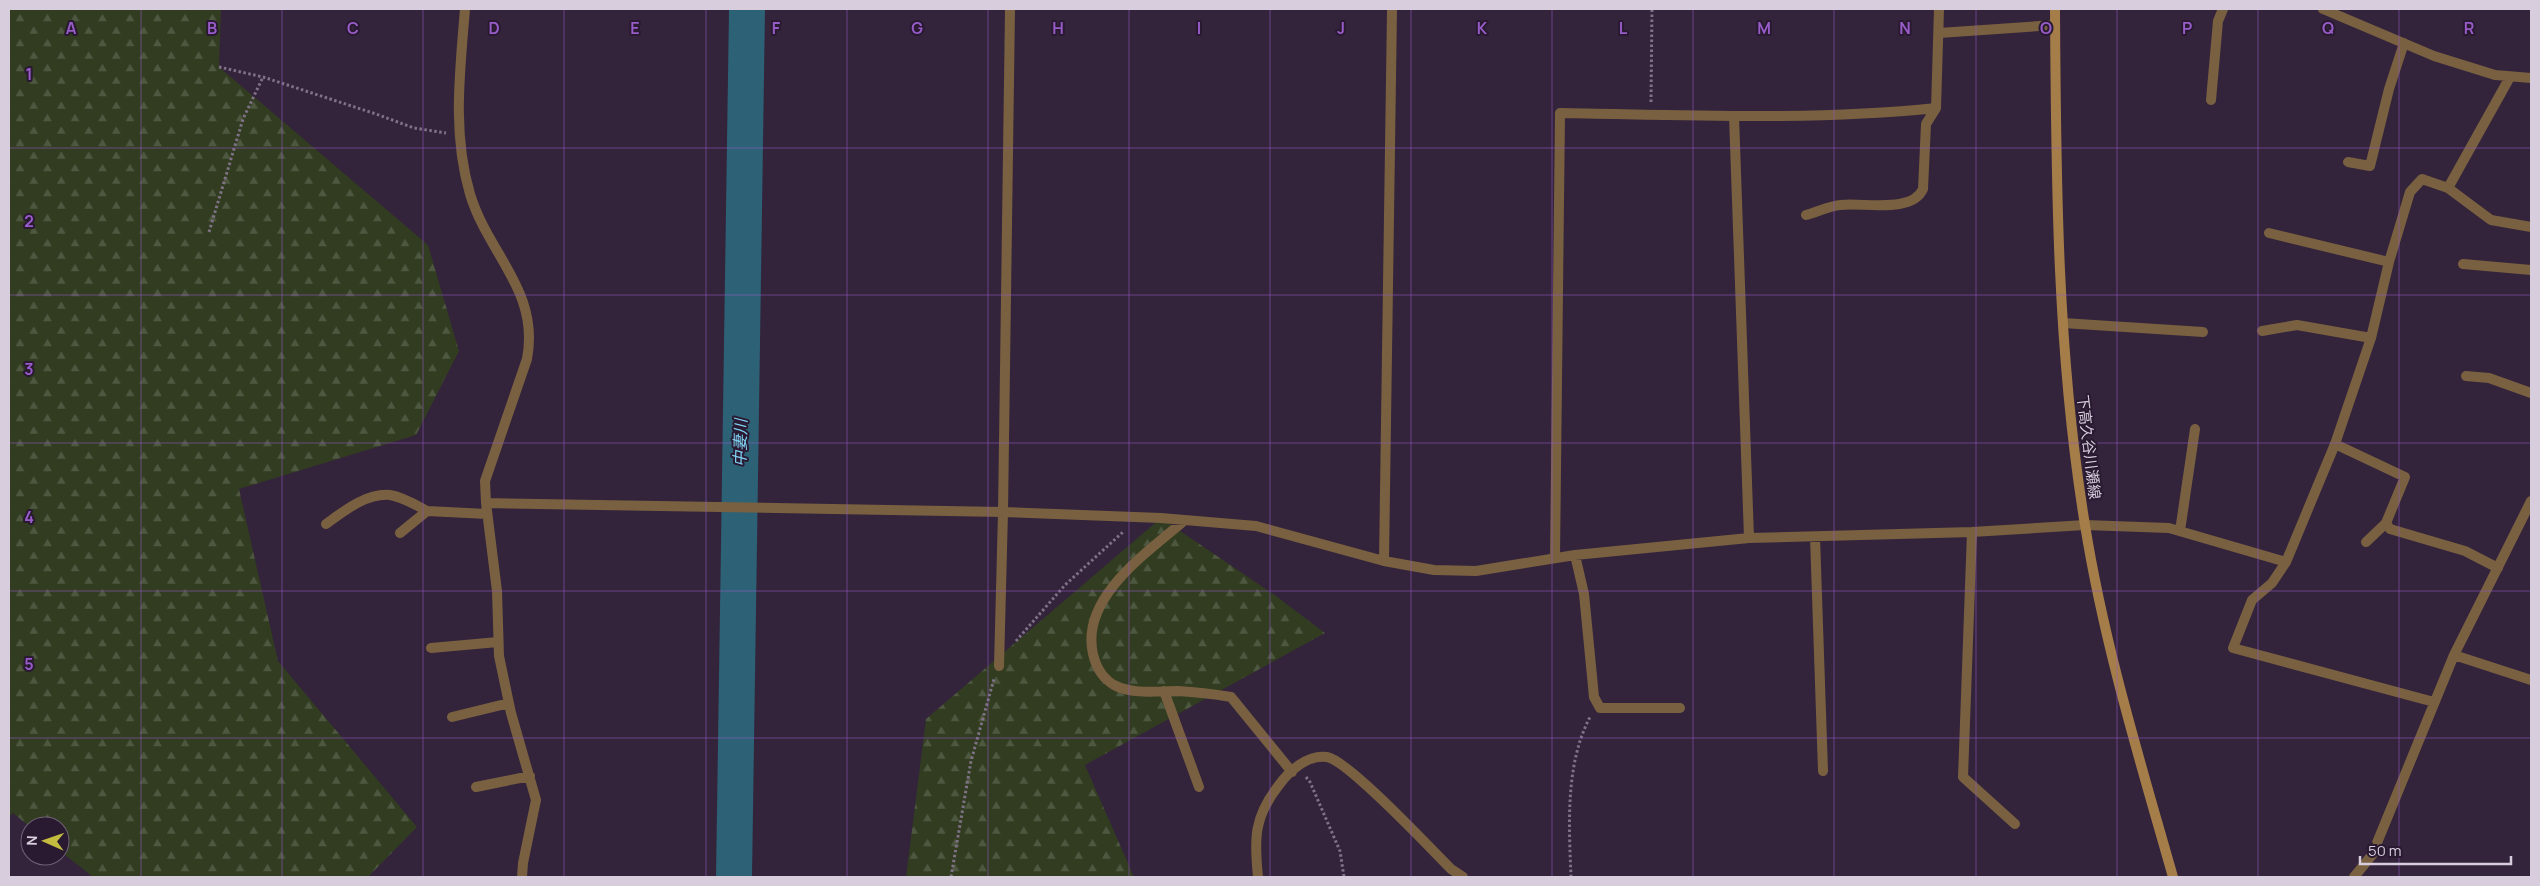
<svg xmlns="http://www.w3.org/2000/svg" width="2540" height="886" font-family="Manrope,'Noto Sans JP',sans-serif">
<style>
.forest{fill:url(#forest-firs)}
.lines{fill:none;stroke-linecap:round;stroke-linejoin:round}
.river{stroke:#2d6175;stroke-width:36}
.path{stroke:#7f7286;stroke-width:3;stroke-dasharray:2.5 2.5;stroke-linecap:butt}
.minor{stroke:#786040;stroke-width:10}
.secondary{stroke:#a47d49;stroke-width:10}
.grid{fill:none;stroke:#975cc8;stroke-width:1;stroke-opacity:0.55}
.labels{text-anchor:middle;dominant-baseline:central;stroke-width:4;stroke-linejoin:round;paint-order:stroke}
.street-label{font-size:15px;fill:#d7cddd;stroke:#291931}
.water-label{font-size:16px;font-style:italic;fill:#81d5f6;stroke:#291931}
.grid-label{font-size:16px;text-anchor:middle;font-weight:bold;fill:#975cc8;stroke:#291931;stroke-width:4;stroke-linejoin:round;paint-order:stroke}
</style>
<defs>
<pattern id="forest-firs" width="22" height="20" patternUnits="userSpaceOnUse" patternTransform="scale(1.25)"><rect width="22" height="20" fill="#313c20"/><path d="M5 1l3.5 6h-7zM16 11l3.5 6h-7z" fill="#4e5740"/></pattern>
</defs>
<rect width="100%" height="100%" fill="#33233b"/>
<!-- forest -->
<path class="forest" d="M 9,9 L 221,9 L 219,67 L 428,245 L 459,351 L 416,435 L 239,489 L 278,661 L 417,827 L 368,877 L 93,877 L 60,851 L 60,826 L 30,827 L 13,813 L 9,817 Z
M 1161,518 L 1276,596 L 1325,633 L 1085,765 L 1134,877 L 906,877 L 926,719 Z"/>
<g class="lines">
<!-- river -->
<path class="river" d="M 734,877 L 747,9"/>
<!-- path -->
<path class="path" d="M 219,67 L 263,77 L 376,114 L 414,128 L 446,133
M 1651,102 L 1652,9
M 209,232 L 243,119 L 263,77
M 1016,641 L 1065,585 L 1123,532
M 1306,777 L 1310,782 L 1340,851 L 1344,877
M 951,877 L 971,761 L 994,679
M 1571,877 C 1569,825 1565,765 1590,717"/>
<!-- minor -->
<path class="minor" d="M 465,9 C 460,71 452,133 470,194 C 488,254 540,291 527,359 L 485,481 L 486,503 L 497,591 L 499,656 L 511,713 L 536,800 L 523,863 L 522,877
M 2323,9 L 2434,56 L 2495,75 L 2531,78
M 1939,33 L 2055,25
M 2211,100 L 2218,21 L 2223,9
M 1734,116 L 1749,538
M 2348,162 L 2370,166 L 2389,89 L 2404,43
M 2448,188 L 2510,77
M 1806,215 C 1817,212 1829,206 1840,205 C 1863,202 1912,214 1923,189 L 1926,124 L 1936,108 L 1939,9
M 2269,233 L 2389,262
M 2463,264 L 2531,270
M 2063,323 L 2203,332
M 2262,331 L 2297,325 L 2371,338
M 2466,376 L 2489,378 L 2531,393
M 2335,444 L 2405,477 L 2386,523 L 2366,542
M 486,503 L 1003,512 L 1161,518 L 1256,526 L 1384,561 L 1434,570 L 1476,571 L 1575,555 L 1749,538 L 1972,532 L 2085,525 L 2169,528 L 2286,562
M 1185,520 C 1148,552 1080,597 1093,654 C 1096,667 1102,678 1114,685 C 1133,695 1158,691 1178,691 C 1196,692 1213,694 1231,697 L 1292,772
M 2386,523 L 2390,529 L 2465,551 L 2498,568
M 326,524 C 344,511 366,493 390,495 C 403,497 416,505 427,511
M 2180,531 L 2195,429
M 1972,532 L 1963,777 L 2015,824
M 400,533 L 427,511 L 487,514
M 1815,537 L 1823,771
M 1575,555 L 1584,594 L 1594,697 L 1600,708 L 1680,708
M 1555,558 L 1560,113 C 1685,115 1812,121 1936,108
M 1384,561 L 1392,9
M 431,648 L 498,642
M 2454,655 L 2531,680
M 999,666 L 1003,512 L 1010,9
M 1164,691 L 1199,787
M 2434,702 L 2233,648 L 2252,600 L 2272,583 L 2286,562 L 2335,444 L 2371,338 L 2389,262 L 2410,192 L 2422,179 L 2448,188 L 2491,220 L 2531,227
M 452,717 L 509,703
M 476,787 L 530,776
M 1258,877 C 1254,838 1254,817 1279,785 C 1289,771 1308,754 1327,757 C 1349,761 1430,848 1451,869 L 1463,877
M 2354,877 L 2372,855 L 2454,655 L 2531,501"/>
<!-- secondary -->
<path class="secondary" d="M 2055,9 C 2056,181 2057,355 2085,525 C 2104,644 2140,761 2173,877"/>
</g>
<!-- grid -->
<path class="grid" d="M 141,9 L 141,877M 282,9 L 282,877M 423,9 L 423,877M 564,9 L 564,877M 706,9 L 706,877M 847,9 L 847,877M 988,9 L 988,877M 1129,9 L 1129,877M 1270,9 L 1270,877M 1411,9 L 1411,877M 1552,9 L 1552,877M 1693,9 L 1693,877M 1834,9 L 1834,877M 1976,9 L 1976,877M 2117,9 L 2117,877M 2258,9 L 2258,877M 2399,9 L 2399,877M 9,148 L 2531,148M 9,295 L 2531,295M 9,443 L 2531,443M 9,591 L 2531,591M 9,738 L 2531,738"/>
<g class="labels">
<!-- street labels -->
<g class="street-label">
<text transform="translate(2089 447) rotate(83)">下高久谷川瀬線</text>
</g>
<!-- water labels -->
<g class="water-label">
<text transform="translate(740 443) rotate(-89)">中妻川</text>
</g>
</g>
<g class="grid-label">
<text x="71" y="34">A</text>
<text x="212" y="34">B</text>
<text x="353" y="34">C</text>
<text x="494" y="34">D</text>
<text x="635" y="34">E</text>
<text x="776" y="34">F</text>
<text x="917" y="34">G</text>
<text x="1058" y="34">H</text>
<text x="1199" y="34">I</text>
<text x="1341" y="34">J</text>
<text x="1482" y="34">K</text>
<text x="1623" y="34">L</text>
<text x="1764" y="34">M</text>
<text x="1905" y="34">N</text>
<text x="2046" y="34">O</text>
<text x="2187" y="34">P</text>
<text x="2328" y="34">Q</text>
<text x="2469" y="34">R</text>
<text x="29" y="80">1</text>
<text x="29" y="227">2</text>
<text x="29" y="375">3</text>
<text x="29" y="523">4</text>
<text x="29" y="670">5</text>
</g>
<!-- border -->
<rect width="2540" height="886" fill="none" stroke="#d7cddd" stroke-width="20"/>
<!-- north arrow -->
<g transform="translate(45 841) rotate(272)"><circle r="24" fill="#291931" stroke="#6f6176"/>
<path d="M0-4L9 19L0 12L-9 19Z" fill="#c4bc3e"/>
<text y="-8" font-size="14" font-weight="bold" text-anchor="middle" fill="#d7cddd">N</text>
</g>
<!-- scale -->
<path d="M2360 856v8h151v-8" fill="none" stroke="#d7cddd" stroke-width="2.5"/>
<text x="2368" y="856" font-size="15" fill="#d7cddd" stroke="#291931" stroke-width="4" paint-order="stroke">50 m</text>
</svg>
